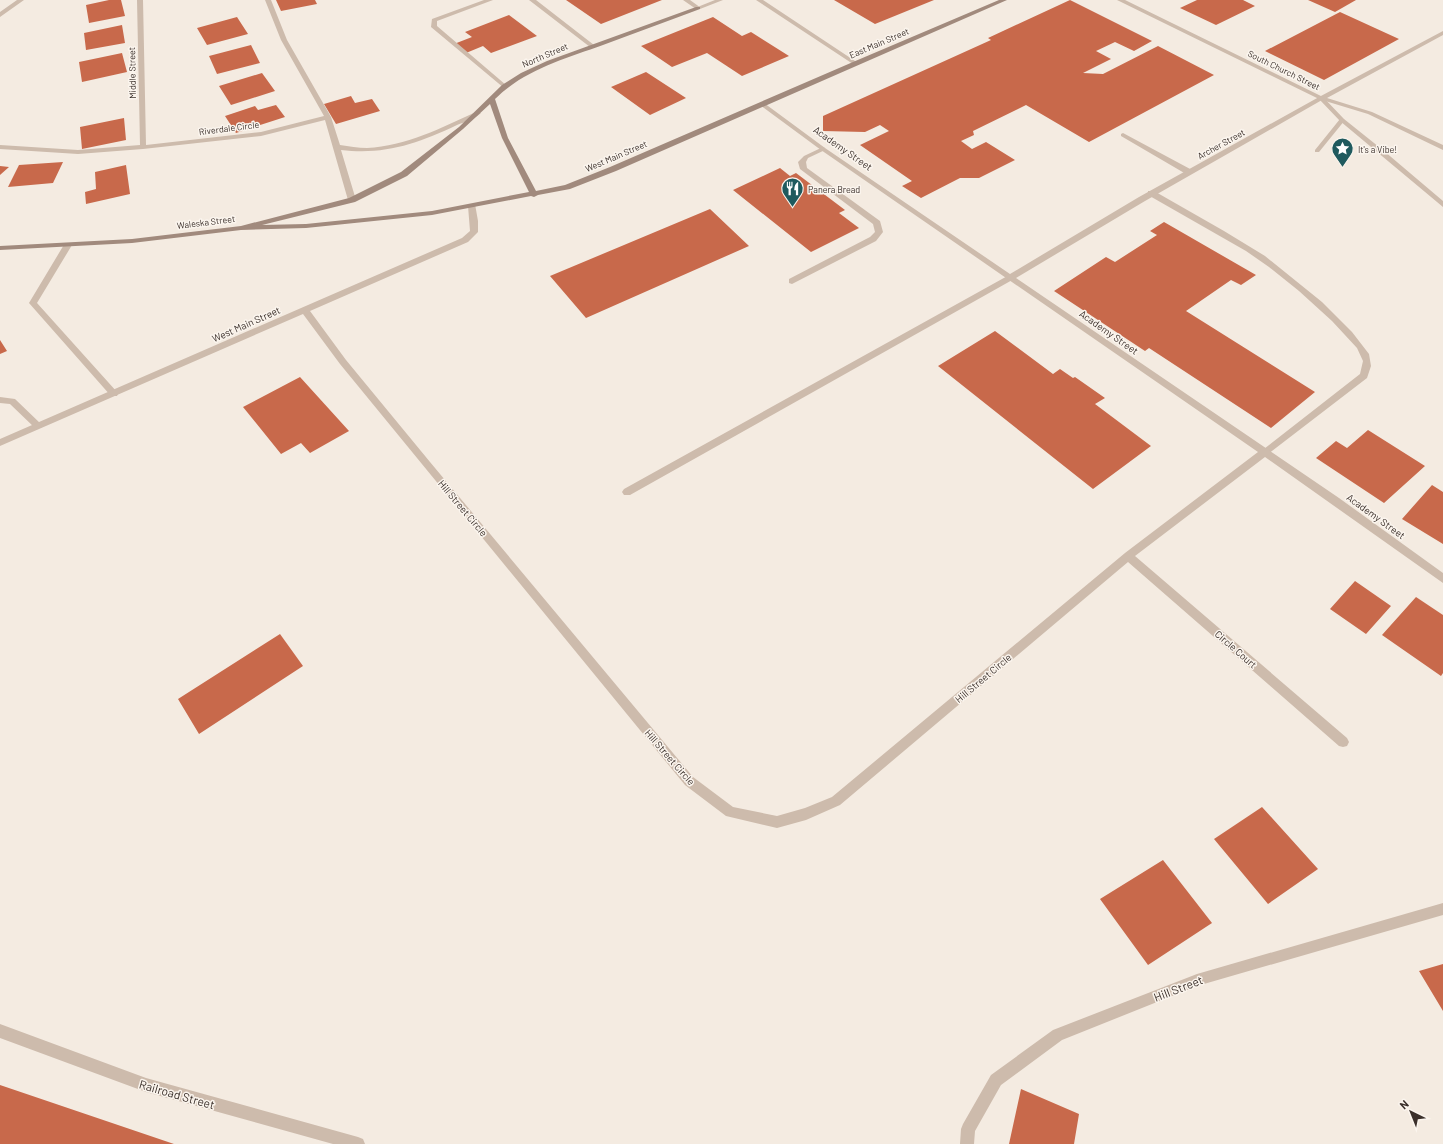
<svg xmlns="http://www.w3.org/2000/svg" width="1443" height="1144" font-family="Barlow,sans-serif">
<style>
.building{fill:#c8694b}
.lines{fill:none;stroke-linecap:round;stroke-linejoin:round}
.service{fill:#cdbbac;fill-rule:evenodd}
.minor{fill:#cdbbac;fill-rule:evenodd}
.tertiary{fill:#cdbbac;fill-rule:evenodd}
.secondary{fill:#a18a7d;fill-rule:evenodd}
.labels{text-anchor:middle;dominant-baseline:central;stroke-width:3;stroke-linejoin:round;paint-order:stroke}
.far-street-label{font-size:9px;fill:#3b302b;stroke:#fbf5ee}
.far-poi-label{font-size:9px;fill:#3b302b;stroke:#fbf5ee;text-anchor:start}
.street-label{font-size:10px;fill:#3b302b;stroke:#fbf5ee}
.near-street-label{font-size:12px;fill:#3b302b;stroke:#fbf5ee}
</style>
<rect width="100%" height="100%" fill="#f4ebe1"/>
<!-- building -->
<path class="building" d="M 109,0 L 121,0 L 125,16 L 89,23 L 86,5 Z
M 276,0 L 315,0 L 317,4 L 281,11 Z
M 566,0 L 662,0 L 601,24 Z
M 834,0 L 934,0 L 875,24 Z
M 1070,0 L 1152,41 L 1134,51 L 1115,42 L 1096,51 L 1111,59 L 1083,73 L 1103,74 L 1158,46 L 1214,75 L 1089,142 L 1026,105 L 973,131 L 974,135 L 961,141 L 972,149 L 986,142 L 1015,160 L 979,178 L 960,178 L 921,198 L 902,186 L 912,181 L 860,145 L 889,131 L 880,125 L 865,132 L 823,131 L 823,116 L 991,40 L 988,38 Z
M 1197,0 L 1243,0 L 1255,6 L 1216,25 L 1180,8 Z
M 1308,0 L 1356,0 L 1335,12 Z
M 1340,12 L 1399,39 L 1324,80 L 1265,51 Z
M 509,15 L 537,36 L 491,53 L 483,46 L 466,53 L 454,44 L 472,37 L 465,32 Z
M 237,17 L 248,34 L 207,45 L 197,28 Z
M 713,17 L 742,36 L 751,32 L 789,56 L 742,76 L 707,53 L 672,67 L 641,46 Z
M 122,25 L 125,43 L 86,50 L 84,33 Z
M 251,45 L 260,63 L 217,74 L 209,56 Z
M 122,53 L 127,72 L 82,82 L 79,62 Z
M 646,72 L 686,98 L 650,115 L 611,87 Z
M 262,73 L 275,91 L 231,105 L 219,86 Z
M 351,96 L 355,103 L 372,99 L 380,111 L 336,124 L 324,104 Z
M 276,105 L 285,117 L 236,133 L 225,116 L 255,106 L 258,110 Z
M 124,118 L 126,140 L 82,149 L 80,127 Z
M 63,162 L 53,183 L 8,187 L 19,165 Z
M 126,165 L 130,194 L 86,204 L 85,192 L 96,189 L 95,172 Z
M 0,166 L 9,167 L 0,175 Z
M 780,168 L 790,176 L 796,173 L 845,210 L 839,213 L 859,228 L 811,252 L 733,190 Z
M 710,209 L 749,246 L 586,318 L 550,276 Z
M 1164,222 L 1256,275 L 1241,285 L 1231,280 L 1186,311 L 1315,392 L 1271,428 L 1149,348 L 1145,351 L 1054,291 L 1106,257 L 1115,262 L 1157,235 L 1150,231 Z
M 995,331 L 1053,374 L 1060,369 L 1073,378 L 1075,377 L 1105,398 L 1095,404 L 1151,446 L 1093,489 L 938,366 Z
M 0,340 L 7,351 L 0,354 Z
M 300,377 L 349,431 L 310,453 L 301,443 L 281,454 L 243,407 Z
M 1368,430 L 1425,466 L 1384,503 L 1316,458 L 1336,441 L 1347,448 Z
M 1432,485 L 1443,492 L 1443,544 L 1402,519 Z
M 1355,581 L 1391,606 L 1366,634 L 1330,609 Z
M 1416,597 L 1443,615 L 1443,673 L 1441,676 L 1382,635 Z
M 280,634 L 303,666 L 199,734 L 178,699 Z
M 1262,807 L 1318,869 L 1268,904 L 1214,839 Z
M 1163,860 L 1212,923 L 1148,965 L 1100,899 Z
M 1443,964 L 1443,1011 L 1419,971 Z
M 0,1085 L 174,1144 L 0,1144 Z
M 1021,1089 L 1079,1114 L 1074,1144 L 1009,1144 Z"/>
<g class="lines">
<!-- service -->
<path class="service" d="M 484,0 L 493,0 L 437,21 L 437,26 L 506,85 L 507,86 L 504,88 L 431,27 L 432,19 Z
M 529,0 L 536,0 L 594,45 L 594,47 L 590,47 Z
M 1340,119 L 1345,120 L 1319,152 L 1315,152 L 1315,150 Z
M 1123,133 L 1192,170 L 1193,172 L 1189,174 L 1186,174 L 1121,136 L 1121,134 Z
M 823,147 L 825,148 L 825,150 L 808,158 L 806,162 L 807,168 L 880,221 L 883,232 L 876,241 L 792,284 L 789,283 L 789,279 L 870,237 L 875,232 L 873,224 L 800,169 L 798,162 L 804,156 Z
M 1148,191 L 1154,191 L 1224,231 L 1265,256 L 1322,302 L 1352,332 L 1369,354 L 1371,366 L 1367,378 L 1268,454 L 1262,454 L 1260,452 L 1360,374 L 1363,361 L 1357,348 L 1332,321 L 1299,291 L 1269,267 L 1246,251 L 1148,195 Z
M 65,243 L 68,243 L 72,245 L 37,303 L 117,392 L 118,394 L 117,396 L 111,396 L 29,303 Z
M 1011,274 L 1015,277 L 1014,279 L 630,495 L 624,495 L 622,492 L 624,489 Z
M 0,397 L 15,399 L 41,424 L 42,426 L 41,428 L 35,428 L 10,404 L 0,403 Z"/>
<!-- minor -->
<path class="minor" d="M 17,0 L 24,0 L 0,17 L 0,12 Z
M 137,0 L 143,0 L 146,145 L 261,132 L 324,116 L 281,40 L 265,0 L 271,0 L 287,40 L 331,117 L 340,145 C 349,146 358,148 367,148 C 406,146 441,128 476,112 L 481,113 C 475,119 465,122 457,125 C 417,144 385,155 341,150 L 356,200 L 352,202 L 348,200 L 325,120 L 261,136 L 143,149 L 78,154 L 0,149 L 0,145 L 78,150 L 140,145 Z
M 683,0 L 690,0 L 701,8 L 696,9 Z
M 756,0 L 763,0 L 858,63 L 853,64 Z
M 1443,31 L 1443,35 L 1327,98 L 1372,112 L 1443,145 L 1443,150 L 1368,114 L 1322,100 L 1145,201 L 1016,278 L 1339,498 L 1443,573 L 1443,583 L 1265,457 L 1135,556 L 1347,738 L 1349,742 L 1347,746 L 1343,747 L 1339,746 L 1128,562 L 840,805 L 806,820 L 777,828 L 726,816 L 685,785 L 340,364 L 303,314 L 0,446 L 0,439 L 462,238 L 470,231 L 468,206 L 472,204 L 475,204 L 478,221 L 478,232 L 468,242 L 310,311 L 346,360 L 430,462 L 693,777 L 733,807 L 777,816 L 805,808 L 832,797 L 1125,553 L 1258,452 L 821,150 L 760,105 L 760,103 L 764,103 L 825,148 L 1010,274 L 1139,197 L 1319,97 Z
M 1443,903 L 1443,915 L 1197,986 L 1062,1040 L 1001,1085 L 975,1131 L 974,1144 L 960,1144 L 961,1129 L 963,1124 L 991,1075 L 1053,1030 L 1197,974 Z
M 0,1024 L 146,1078 L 358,1137 L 363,1139 L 365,1144 L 333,1144 L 146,1092 L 0,1038 Z"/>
<!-- tertiary -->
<path class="tertiary" d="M 715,0 L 723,0 L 700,9 L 695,8 Z
M 1117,0 L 1125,0 L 1323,97 L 1344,119 L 1384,151 L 1443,201 L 1443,207 L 1340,121 L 1319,99 Z"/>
<!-- secondary -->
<path class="secondary" d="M 999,0 L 1007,0 L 616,171 L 570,189 L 538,195 L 534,197 L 531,196 L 432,215 L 306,228 L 241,230 L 132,243 L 0,250 L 0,246 L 132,239 L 241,226 L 349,198 L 401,172 L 459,127 L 502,85 L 521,73 L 547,61 L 696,7 L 700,7 L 700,9 C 668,21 635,33 603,45 C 564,59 524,70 495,99 L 508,138 L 536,191 L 565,185 L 610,167 L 853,62 ZM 490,104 L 502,138 L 529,192 L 432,211 L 306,224 L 262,225 L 355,202 L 407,176 L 463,129 Z"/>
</g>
<!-- icons -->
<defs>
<symbol id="sight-pin" viewBox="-11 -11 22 30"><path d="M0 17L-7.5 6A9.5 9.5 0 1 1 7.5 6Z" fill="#1f5a5e" stroke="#fbf5ee"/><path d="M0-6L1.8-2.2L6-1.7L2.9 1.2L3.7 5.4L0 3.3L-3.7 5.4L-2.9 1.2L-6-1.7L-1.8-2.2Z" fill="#fff"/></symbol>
<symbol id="restaurant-pin" viewBox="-11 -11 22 30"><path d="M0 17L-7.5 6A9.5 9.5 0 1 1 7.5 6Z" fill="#1f5a5e" stroke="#fbf5ee"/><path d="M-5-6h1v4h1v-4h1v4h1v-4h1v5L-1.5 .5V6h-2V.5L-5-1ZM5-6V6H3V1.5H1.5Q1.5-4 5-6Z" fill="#fff"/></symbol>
</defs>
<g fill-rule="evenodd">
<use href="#sight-pin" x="1330" y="136" width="25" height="34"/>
<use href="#restaurant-pin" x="780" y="176" width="25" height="34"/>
</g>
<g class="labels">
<!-- far-street labels -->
<g class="far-street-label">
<text transform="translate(879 43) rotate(-23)">East Main Street</text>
<text transform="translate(545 55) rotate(-23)">North Street</text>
<text transform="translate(1284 70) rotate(26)">South Church Street</text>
<text transform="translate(132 73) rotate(-91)">Middle Street</text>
<text transform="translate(229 128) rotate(-7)">Riverdale Circle</text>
<text transform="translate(1221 144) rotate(-29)">Archer Street</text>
<text transform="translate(616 156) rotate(-23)">West Main Street</text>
<text transform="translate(206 222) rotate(-7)">Waleska Street</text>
</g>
<!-- far-poi labels -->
<g class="far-poi-label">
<text x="1358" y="149">It's a Vibe!</text>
<text x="808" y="189">Panera Bread</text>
</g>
<!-- street labels -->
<g class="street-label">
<text transform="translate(843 148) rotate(35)">Academy Street</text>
<text transform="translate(246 324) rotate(-24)">West Main Street</text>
<text transform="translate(1109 332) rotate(35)">Academy Street</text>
<text transform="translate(463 508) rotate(50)">Hill Street Circle</text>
<text transform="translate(1376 516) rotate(36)">Academy Street</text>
<text transform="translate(1236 649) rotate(41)">Circle Court</text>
<text transform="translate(983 678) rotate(-40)">Hill Street Circle</text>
<text transform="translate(670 757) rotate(49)">Hill Street Circle</text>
</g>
<!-- near-street labels -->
<g class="near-street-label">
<text transform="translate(1178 988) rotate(-21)">Hill Street</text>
<text transform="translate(177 1094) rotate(16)">Railroad Street</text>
</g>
</g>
<!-- north arrow -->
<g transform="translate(1411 1112) rotate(317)" stroke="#fbf5ee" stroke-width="3" paint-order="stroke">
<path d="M0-3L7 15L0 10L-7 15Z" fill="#3b302b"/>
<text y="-6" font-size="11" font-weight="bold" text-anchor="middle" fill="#3b302b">N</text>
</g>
</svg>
